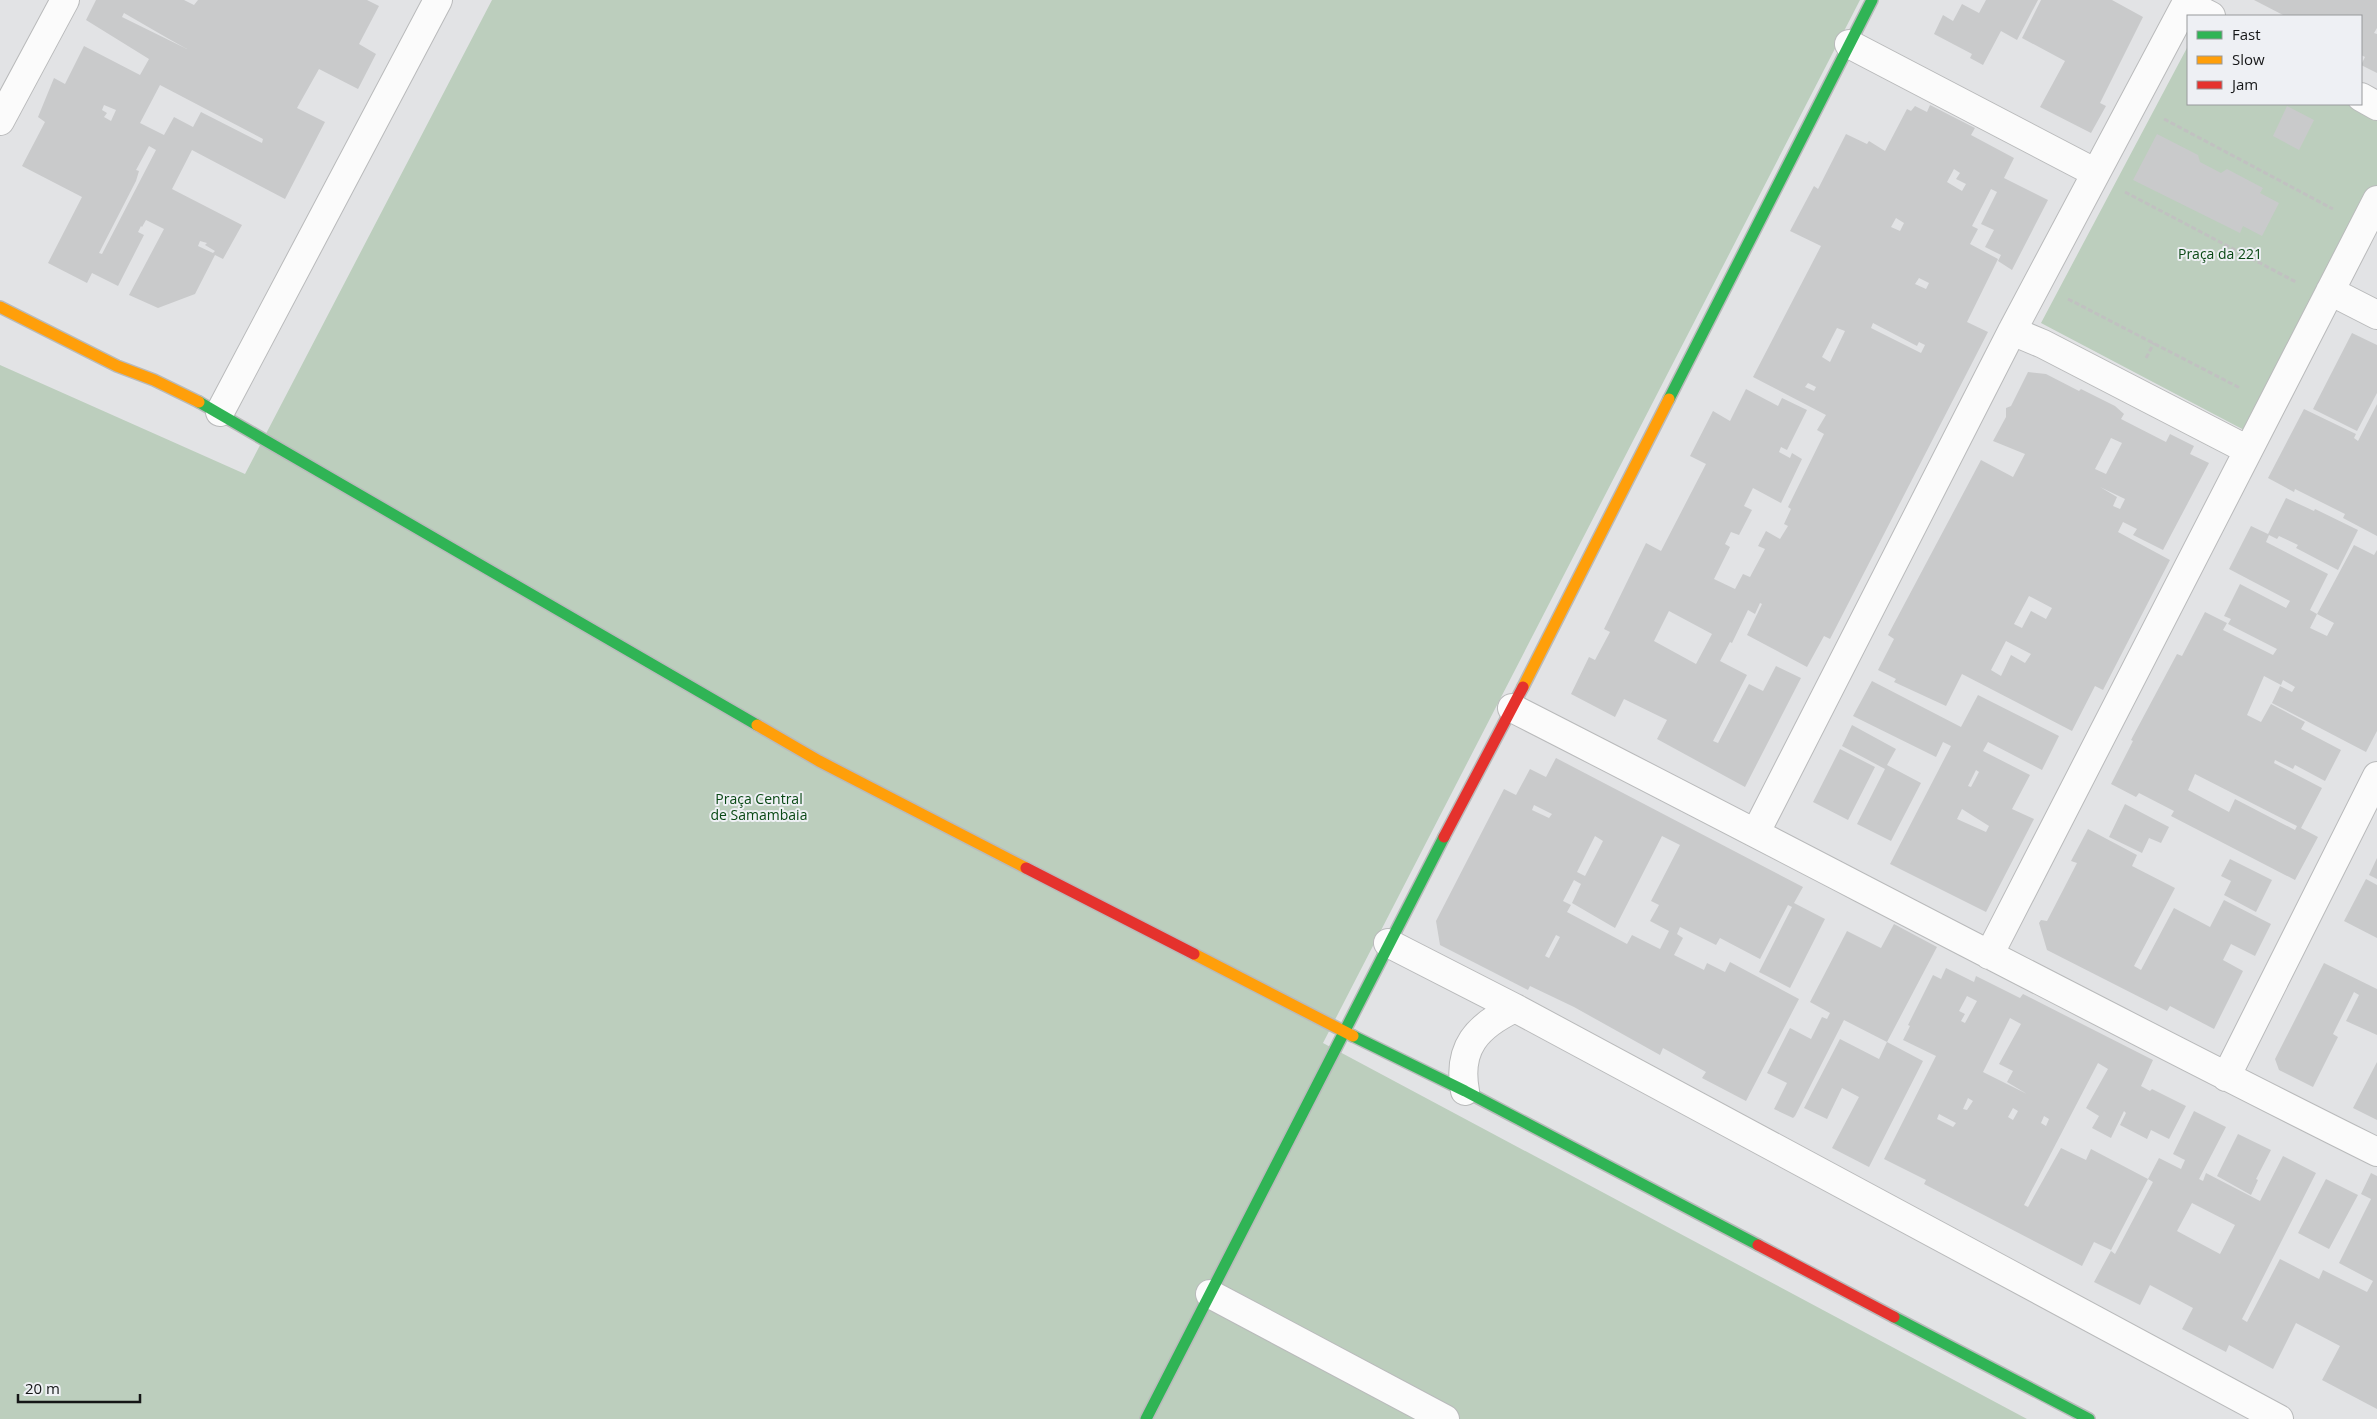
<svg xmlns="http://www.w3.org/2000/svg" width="2377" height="1419" font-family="'Open Sans',sans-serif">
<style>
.green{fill:#bccebd}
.building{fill:#c9cacb;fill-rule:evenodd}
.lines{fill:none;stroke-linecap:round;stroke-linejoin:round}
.street-casing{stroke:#b9babb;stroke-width:30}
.fast-casing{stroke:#b9babb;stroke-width:14}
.slow-casing{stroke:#b9babb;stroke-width:14}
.jam-casing{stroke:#b9babb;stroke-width:14}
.path{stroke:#c1c1c1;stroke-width:3;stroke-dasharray:5 2.5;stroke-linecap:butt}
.street{stroke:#fbfbfb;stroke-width:28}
.fast{stroke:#30b455;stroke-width:11}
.slow{stroke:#ff9f0a;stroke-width:11}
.jam{stroke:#e5322d;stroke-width:11}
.labels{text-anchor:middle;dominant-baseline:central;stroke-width:4;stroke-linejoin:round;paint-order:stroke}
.park-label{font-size:14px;fill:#094814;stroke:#eef0f4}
</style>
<rect width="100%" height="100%" fill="#e2e3e5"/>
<!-- green -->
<path class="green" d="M 492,0 L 1860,0 L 1323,1043 L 2027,1419 L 0,1419 L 0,365 L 245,474 Z
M 2188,46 L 2188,104 L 2361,104 L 2377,99 L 2377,227 L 2263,440 L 2041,323 Z"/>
<!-- building -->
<path class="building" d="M 96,0 L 184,0 L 194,5 L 198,0 L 367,0 L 379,6 L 359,44 L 376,54 L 358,89 L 319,69 L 297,108 L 325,122 L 285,199 L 192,150 L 172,189 L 242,225 L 223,259 L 215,255 L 195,294 L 158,308 L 129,295 L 164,229 L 146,220 L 142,227 L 141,226 L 138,232 L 144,235 L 118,286 L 92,273 L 87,283 L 48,263 L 82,197 L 22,166 L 45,122 L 38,117 L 54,78 L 65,84 L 84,46 L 140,75 L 149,59 L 86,20 ZM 124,13 L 169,39 L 187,49 L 122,17 ZM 160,85 L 263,139 L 262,143 L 201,112 L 193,127 L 174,117 L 164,135 L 140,123 ZM 104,105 L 116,110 L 111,121 L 104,117 L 107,113 L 102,110 ZM 149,146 L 156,150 L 102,254 L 99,253 L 136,181 L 139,171 L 136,170 ZM 200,241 L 207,243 L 205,245 L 215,251 L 213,253 L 198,246 Z
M 1986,0 L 2038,0 L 2017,40 L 2001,31 L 1983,65 L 1970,58 L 1972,54 L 1934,34 L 1943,15 L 1953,21 L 1962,4 L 1979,13 Z
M 2041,0 L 2112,0 L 2143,17 L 2100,103 L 2106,106 L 2091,133 L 2040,107 L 2065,61 L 2022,38 Z
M 2254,0 L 2377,0 L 2377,28 L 2374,33 L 2377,34 L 2377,73 L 2361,65 L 2365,57 L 2361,55 L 2361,16 L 2285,16 Z
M 1930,105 L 1975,128 L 1971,135 L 2014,158 L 2004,178 L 2048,200 L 2012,270 L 1998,261 L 2001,255 L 1985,247 L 1994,230 L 1981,224 L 1997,192 L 1991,189 L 1972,226 L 1978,229 L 1970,244 L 1998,259 L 1967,322 L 1988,332 L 1830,639 L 1824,636 L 1807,667 L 1747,635 L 1762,604 L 1760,603 L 1755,614 L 1748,610 L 1732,643 L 1730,642 L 1720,661 L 1747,675 L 1713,741 L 1718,743 L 1749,684 L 1763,691 L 1776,666 L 1801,678 L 1745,787 L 1657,739 L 1667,720 L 1624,699 L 1615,717 L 1571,694 L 1589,657 L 1595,660 L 1610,632 L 1604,629 L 1646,543 L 1661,551 L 1706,464 L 1690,456 L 1713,411 L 1730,421 L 1746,389 L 1778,406 L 1782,398 L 1807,410 L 1787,450 L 1781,447 L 1779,452 L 1790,458 L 1792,453 L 1802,459 L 1781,503 L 1753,488 L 1744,506 L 1752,510 L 1739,535 L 1731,532 L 1725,544 L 1730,547 L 1714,579 L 1735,589 L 1743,574 L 1750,577 L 1765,549 L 1758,546 L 1766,531 L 1780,539 L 1788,526 L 1784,524 L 1791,509 L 1788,507 L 1824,434 L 1817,430 L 1826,415 L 1753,377 L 1821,246 L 1790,231 L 1814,186 L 1818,189 L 1846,134 L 1867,144 L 1869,141 L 1885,151 L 1907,109 L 1911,111 L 1915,106 L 1927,112 ZM 1954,169 L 1960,173 L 1956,179 L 1966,184 L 1962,191 L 1947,182 ZM 1896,218 L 1904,223 L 1900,231 L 1891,227 ZM 1919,278 L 1929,283 L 1926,289 L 1915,284 ZM 1873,323 L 1917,346 L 1919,342 L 1925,345 L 1921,353 L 1871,328 ZM 1837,328 L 1845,331 L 1830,362 L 1822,357 ZM 1808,383 L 1816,387 L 1814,391 L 1805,387 ZM 1669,611 L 1712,634 L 1696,664 L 1654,641 Z
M 2287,106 L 2314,120 L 2299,150 L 2273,136 Z
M 2157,134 L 2198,155 L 2200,162 L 2221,173 L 2227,169 L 2263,188 L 2260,193 L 2279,203 L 2262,236 L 2243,226 L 2240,233 L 2133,180 Z
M 2352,333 L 2377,345 L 2377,393 L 2357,431 L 2313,409 Z
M 2028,372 L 2046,374 L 2079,391 L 2081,389 L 2115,406 L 2124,414 L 2121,419 L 2166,442 L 2170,434 L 2194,446 L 2190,454 L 2209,463 L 2163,550 L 2133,535 L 2137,529 L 2123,522 L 2118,532 L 2170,560 L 2103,690 L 2095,686 L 2072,731 L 1962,674 L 1946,706 L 1894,682 L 1896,679 L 1878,670 L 1894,639 L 1888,635 L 1981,460 L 2013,477 L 2025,454 L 1993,441 L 2006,417 L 2006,408 L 2011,406 ZM 2111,438 L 2122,443 L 2106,474 L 2095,469 ZM 2100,487 L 2125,499 L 2120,509 L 2113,506 L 2117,497 ZM 2029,596 L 2052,608 L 2046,619 L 2031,611 L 2022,628 L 2014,624 ZM 2006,641 L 2031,654 L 2025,663 L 2011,655 L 2001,676 L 1991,670 Z
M 2377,404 L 2377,536 L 2343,518 L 2345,514 L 2295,489 L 2294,492 L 2268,478 L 2304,409 L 2356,434 L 2354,438 L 2358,441 Z
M 2286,498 L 2314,511 L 2315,509 L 2358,530 L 2338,570 L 2296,548 L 2298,545 L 2279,536 L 2277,539 L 2269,535 L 2266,542 L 2328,574 L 2310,610 L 2317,614 L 2310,628 L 2327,636 L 2334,623 L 2317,614 L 2354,545 L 2374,555 L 2377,550 L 2377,731 L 2366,752 L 2272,703 L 2280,686 L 2292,692 L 2295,687 L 2283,680 L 2281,685 L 2264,676 L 2247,715 L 2261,722 L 2271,704 L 2305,722 L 2301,729 L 2341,750 L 2325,781 L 2295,765 L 2293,769 L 2275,760 L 2274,763 L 2322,788 L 2301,828 L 2318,837 L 2295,880 L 2171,816 L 2174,811 L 2139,793 L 2136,797 L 2111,784 L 2133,741 L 2131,740 L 2177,654 L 2182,656 L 2205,612 L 2227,623 L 2223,630 L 2273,655 L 2277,649 L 2228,624 L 2231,619 L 2224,616 L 2240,584 L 2286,608 L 2290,601 L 2229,569 L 2251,526 L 2268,534 ZM 2195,774 L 2297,826 L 2295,830 L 2235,799 L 2229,812 L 2188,790 Z
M 1872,681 L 1961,727 L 1978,695 L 2059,736 L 2042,770 L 1988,742 L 1983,751 L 2030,775 L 2012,809 L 2034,819 L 1986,912 L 1890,864 L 1951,746 L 1943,742 L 1936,757 L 1853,716 ZM 1976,770 L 1979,772 L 1971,787 L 1968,786 ZM 1962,809 L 1989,826 L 1986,832 L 1957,819 Z
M 1852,725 L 1896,749 L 1887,765 L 1921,783 L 1891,841 L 1857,824 L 1885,769 L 1842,746 Z
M 1840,749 L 1875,767 L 1848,820 L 1813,802 Z
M 1556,758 L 1803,887 L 1794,903 L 1825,919 L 1790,988 L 1759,972 L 1792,907 L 1788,905 L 1760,959 L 1720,938 L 1716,945 L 1680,927 L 1677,934 L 1683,938 L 1674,955 L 1704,970 L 1707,963 L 1725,972 L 1730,962 L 1799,999 L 1746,1101 L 1702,1078 L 1706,1072 L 1663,1048 L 1660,1055 L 1574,1007 L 1530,986 L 1528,990 L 1440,945 L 1436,921 L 1504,789 L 1516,795 L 1530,769 L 1546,777 ZM 1534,805 L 1552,814 L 1549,818 L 1532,810 ZM 1595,836 L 1603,841 L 1585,876 L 1577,872 ZM 1662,836 L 1680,845 L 1651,901 L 1659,905 L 1650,921 L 1669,931 L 1660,949 L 1632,935 L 1627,944 L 1567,912 L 1571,905 L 1563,901 L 1574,880 L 1581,884 L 1572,903 L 1615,928 ZM 1556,935 L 1560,937 L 1549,958 L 1545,956 Z
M 2125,804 L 2169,827 L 2161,843 L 2149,838 L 2142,853 L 2109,837 Z
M 2088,829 L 2137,855 L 2132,866 L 2175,888 L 2134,966 L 2141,970 L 2174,908 L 2210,927 L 2224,900 L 2271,924 L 2255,956 L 2231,944 L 2223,960 L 2243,971 L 2214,1029 L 2170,1006 L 2167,1011 L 2047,950 L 2039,923 L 2041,920 L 2047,921 L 2077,863 L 2071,861 Z
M 2377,858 L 2377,879 L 2369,875 Z
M 2230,859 L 2272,880 L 2256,912 L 2224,895 L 2231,881 L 2221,876 Z
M 2366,879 L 2377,885 L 2377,938 L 2344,921 Z
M 1894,924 L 1937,947 L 1887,1042 L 1844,1020 L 1795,1116 L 1793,1118 L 1774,1109 L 1787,1083 L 1767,1073 L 1790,1028 L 1811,1039 L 1822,1017 L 1827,1019 L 1830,1013 L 1810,1002 L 1847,931 L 1881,948 Z
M 2324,963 L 2377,989 L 2377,1035 L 2346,1021 L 2359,995 L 2354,992 L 2333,1034 L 2338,1037 L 2313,1087 L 2279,1070 L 2275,1059 Z
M 1946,968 L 1974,982 L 1976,976 L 2020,998 L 2023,994 L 2153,1060 L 2141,1086 L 2150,1091 L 2152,1089 L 2186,1106 L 2169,1139 L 2151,1130 L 2147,1139 L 2120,1125 L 2126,1113 L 2124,1111 L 2111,1138 L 2092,1128 L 2099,1116 L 2086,1108 L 2108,1069 L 2098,1063 L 2024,1205 L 2028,1207 L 2061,1148 L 2086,1160 L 2091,1149 L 2148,1179 L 2159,1158 L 2181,1169 L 2185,1160 L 2173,1154 L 2194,1111 L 2226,1127 L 2199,1179 L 2203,1181 L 2206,1173 L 2260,1201 L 2283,1156 L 2316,1173 L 2242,1319 L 2247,1322 L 2280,1259 L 2319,1279 L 2323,1270 L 2367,1292 L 2373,1281 L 2339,1263 L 2371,1199 L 2361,1194 L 2371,1173 L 2377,1176 L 2377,1409 L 2322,1380 L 2340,1346 L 2296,1323 L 2273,1369 L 2229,1345 L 2226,1352 L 2182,1329 L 2193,1308 L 2150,1285 L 2140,1305 L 2094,1282 L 2111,1251 L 2115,1254 L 2153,1182 L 2148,1179 L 2111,1250 L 2094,1242 L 2082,1266 L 1924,1184 L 1926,1180 L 1884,1159 L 1936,1056 L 1903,1040 L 1910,1026 L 1908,1025 L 1933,975 L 1941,979 ZM 1967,996 L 1977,1001 L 1965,1023 L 1961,1021 L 1965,1014 L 1959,1011 ZM 2010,1018 L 2021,1024 L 1999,1064 L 2013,1071 L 2007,1082 L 2027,1094 L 1983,1072 ZM 1968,1098 L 1973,1101 L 1967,1110 L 1963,1109 ZM 2013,1108 L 2018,1111 L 2013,1120 L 2008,1117 ZM 1939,1114 L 1956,1123 L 1953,1127 L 1937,1119 ZM 2044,1116 L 2049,1119 L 2046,1126 L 2041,1123 ZM 2192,1203 L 2235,1225 L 2220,1254 L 2177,1231 Z
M 1840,1039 L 1879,1059 L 1887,1042 L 1923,1061 L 1869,1167 L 1832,1148 L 1859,1097 L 1842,1088 L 1827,1119 L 1804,1108 Z
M 2377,1062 L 2377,1120 L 2353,1108 Z
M 2238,1134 L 2271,1150 L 2256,1179 L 2258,1180 L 2251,1195 L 2217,1176 Z
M 2326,1179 L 2358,1195 L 2329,1249 L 2298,1233 Z"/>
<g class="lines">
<defs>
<path id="street" d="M 2186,3 L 2211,16
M 1849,44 L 2094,172
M 2361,97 L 2377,106
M 0,121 L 65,0
M 2330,291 L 2377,315
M 2012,331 L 2043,344 L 2248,450
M 220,412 L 438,0
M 1512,708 C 1801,855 2087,1008 2377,1152
M 1756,832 L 2012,331 L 2188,0
M 1388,943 L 1515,1008 L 2279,1419
M 1989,955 L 2377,200
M 2226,1077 L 2377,776
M 1465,1091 C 1457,1048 1477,1026 1515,1008
M 1210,1294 L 1445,1419"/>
<path id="fast" d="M 1669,399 L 1872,0
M 199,402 L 757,725
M 1353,1036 L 1465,1091 L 1758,1245
M 1894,1317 L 2089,1419
M 1146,1419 L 1444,837"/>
<path id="slow" d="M 0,307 L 117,366 L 154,380 L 199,402
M 1523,687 L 1669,399
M 757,725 L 819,761 L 1026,868
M 1194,954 L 1353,1036"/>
<path id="jam" d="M 1444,837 L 1523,687
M 1026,868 L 1194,954
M 1758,1245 L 1894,1317"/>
</defs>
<!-- street casing -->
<use href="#street" class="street-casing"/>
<!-- fast casing -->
<use href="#fast" class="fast-casing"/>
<!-- slow casing -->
<use href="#slow" class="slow-casing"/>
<!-- jam casing -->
<use href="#jam" class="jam-casing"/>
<!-- path -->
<path class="path" d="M 2164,119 L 2333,209
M 2125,192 L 2296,282
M 2068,299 L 2240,388
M 2146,358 L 2154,343"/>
<!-- street -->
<use href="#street" class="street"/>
<!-- fast -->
<use href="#fast" class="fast"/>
<!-- slow -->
<use href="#slow" class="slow"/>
<!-- jam -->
<use href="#jam" class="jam"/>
</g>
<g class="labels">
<!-- park labels -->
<g class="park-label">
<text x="2220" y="253">Praça da 221</text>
<text x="759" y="798">Praça Central<tspan x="759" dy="16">de Samambaia</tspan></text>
</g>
</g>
<!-- legend -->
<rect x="2187" y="15" width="175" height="90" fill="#eef0f4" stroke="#97999c"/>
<rect x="2197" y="31" width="25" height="8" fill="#30b455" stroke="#97999c"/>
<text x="2232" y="40" font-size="15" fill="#151617">Fast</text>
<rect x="2197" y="56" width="25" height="8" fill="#ff9f0a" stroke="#97999c"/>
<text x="2232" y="65" font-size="15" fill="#151617">Slow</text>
<rect x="2197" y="81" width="25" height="8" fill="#e5322d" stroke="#97999c"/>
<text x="2232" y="90" font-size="15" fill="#151617">Jam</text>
<!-- scale -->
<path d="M18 1394v8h122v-8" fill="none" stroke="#151617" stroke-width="2.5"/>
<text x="25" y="1394" font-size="15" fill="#151617" stroke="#eef0f4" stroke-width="4" paint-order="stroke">20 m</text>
</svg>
